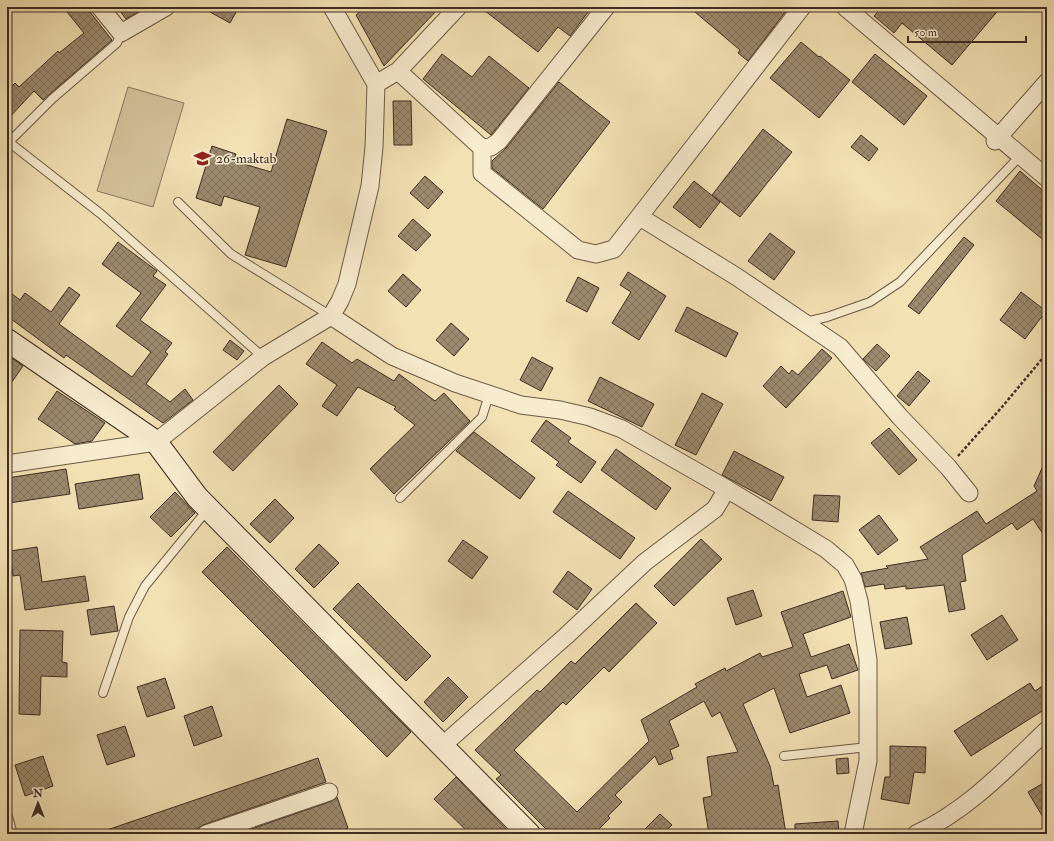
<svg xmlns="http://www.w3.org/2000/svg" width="1054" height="841" font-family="'IM FELL Double Pica',serif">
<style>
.pitch{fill:#d3c29b;stroke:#887860}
.building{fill:url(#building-cross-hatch);stroke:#3e2d24}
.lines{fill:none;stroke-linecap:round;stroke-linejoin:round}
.lane-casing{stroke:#6b5a48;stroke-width:10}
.street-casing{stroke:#6b5a48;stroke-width:19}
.secondary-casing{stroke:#3e2d24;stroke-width:24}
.path{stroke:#3e2d24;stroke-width:2.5;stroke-dasharray:3 2;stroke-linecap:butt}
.lane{stroke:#f7ecce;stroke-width:8}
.street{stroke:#f7ecce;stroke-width:17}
.secondary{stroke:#f7ecce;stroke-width:22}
.labels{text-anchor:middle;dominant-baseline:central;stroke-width:3;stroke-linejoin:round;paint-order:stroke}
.poi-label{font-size:14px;fill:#3e2d24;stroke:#f7ecce;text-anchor:start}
</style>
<defs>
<pattern id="building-cross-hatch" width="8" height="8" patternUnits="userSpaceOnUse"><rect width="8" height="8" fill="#9c8b6e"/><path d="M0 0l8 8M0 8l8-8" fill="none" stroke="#81725a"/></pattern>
</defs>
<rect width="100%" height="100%" fill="#f2e1b3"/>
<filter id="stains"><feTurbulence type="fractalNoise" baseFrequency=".005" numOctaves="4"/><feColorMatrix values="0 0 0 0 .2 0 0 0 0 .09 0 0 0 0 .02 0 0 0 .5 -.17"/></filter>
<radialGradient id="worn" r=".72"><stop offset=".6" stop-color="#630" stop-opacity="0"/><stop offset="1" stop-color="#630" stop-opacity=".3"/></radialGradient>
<!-- pitch -->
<path class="pitch" d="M 128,87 L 184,103 L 153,207 L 97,191 Z"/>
<!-- building -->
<path class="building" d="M 63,7 L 86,7 L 112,40 L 43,100 L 34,91 L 7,120 L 7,91 L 15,83 L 19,87 L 58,51 L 59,53 L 84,33 Z
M 117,7 L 146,7 L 126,19 Z
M 201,7 L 239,7 L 230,23 Z
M 365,7 L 440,7 L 384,66 L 356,15 Z
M 480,7 L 592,7 L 570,36 L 558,27 L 538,52 Z
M 689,7 L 789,7 L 748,61 L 738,53 L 740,50 Z
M 882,7 L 1001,7 L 952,65 L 902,23 L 894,33 L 874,16 Z
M 801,42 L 819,57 L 820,56 L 850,80 L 819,118 L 770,78 Z
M 442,54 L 472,77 L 489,56 L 529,88 L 491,135 L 423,79 Z
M 875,54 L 927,96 L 904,125 L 852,82 Z
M 559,82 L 610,122 L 543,209 L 492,168 L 492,161 L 507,147 Z
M 393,101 L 411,101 L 412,145 L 394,145 Z
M 287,119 L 327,131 L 286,267 L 245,255 L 260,207 L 224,196 L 221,206 L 196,198 L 212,146 L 236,154 L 234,161 L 271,172 Z
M 763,129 L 792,152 L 740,217 L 712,195 Z
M 861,135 L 878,149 L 869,161 L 851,147 Z
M 1020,171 L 1047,194 L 1047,243 L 996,201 Z
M 425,176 L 443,192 L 428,209 L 410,193 Z
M 694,181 L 720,202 L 700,228 L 673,207 Z
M 413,219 L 431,235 L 416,251 L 398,236 Z
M 770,233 L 795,252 L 774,280 L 748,261 Z
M 964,237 L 974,245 L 919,314 L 908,306 Z
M 118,242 L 157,271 L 153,276 L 166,285 L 140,320 L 172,343 L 165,352 L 168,354 L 146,384 L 170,402 L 185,389 L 193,400 L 163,423 L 66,355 L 64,358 L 7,316 L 7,290 L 20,300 L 25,293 L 51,312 L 69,287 L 80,295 L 59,324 L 132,377 L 151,352 L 116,326 L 141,293 L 102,264 Z
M 628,272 L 666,296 L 639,340 L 612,323 L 631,292 L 620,285 Z
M 403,274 L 421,290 L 406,307 L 388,291 Z
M 578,277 L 599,288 L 587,312 L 566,301 Z
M 1021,292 L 1046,311 L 1025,339 L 1000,320 Z
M 687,307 L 738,333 L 726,357 L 675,331 Z
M 451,323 L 469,339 L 454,356 L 436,340 Z
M 230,340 L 244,351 L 237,360 L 223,350 Z
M 322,342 L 352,363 L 357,359 L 394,381 L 399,374 L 435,401 L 444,393 L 470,421 L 394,494 L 370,469 L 415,425 L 394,409 L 396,407 L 358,387 L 337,416 L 322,406 L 337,385 L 306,364 Z
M 877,344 L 890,356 L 876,371 L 863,359 Z
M 822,349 L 832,358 L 786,408 L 763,386 L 781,366 L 789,374 L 792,370 L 798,375 Z
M 7,355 L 23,366 L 7,389 Z
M 532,357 L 553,368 L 541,391 L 520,380 Z
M 918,371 L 930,381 L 909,406 L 897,396 Z
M 600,377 L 654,404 L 642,427 L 588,401 Z
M 279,385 L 298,404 L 233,471 L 213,452 Z
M 57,391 L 105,423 L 92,441 L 75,444 L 38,419 Z
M 702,393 L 723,404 L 696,455 L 675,445 Z
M 546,420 L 571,438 L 568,442 L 596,462 L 581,483 L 556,465 L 559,462 L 531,441 Z
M 889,428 L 917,460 L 899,475 L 871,443 Z
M 474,432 L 535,478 L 520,499 L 456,451 Z
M 616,449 L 671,488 L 656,510 L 601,470 Z
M 734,451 L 784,477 L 771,501 L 722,475 Z
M 1047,457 L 1047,540 L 1033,519 L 1017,530 L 1012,523 L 962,555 L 966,581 L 960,582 L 965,609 L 949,612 L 944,585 L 906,589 L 906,586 L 885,589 L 884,584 L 865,587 L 861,573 L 888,568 L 886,566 L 928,559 L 920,547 L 977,511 L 986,524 L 1037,491 L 1034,486 Z
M 66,469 L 70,494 L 9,503 L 7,478 Z
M 139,474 L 143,499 L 79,509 L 75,484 Z
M 568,491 L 635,538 L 620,559 L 553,512 Z
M 175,492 L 195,513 L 171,537 L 150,517 Z
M 814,495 L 840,496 L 838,522 L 812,520 Z
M 275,499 L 294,518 L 270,543 L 250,524 Z
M 879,515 L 898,540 L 878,555 L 859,530 Z
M 701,539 L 722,559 L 674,606 L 654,586 Z
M 463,540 L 488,557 L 472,579 L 448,561 Z
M 319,544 L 339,563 L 314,588 L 295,569 Z
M 37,547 L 42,582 L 85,576 L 89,601 L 25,610 L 20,575 L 13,576 L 10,551 Z
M 227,547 L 411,732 L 387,757 L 202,572 Z
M 568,571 L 592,589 L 577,610 L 553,592 Z
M 358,583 L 431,656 L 406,681 L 333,609 Z
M 753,590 L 762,616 L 736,625 L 727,598 Z
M 843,591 L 851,617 L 803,634 L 811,657 L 849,644 L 858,670 L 832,679 L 827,665 L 799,674 L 807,697 L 841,685 L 850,713 L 790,733 L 774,688 L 743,704 L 770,766 L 774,786 L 778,785 L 786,834 L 709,834 L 703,798 L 712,796 L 707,757 L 738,752 L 720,712 L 712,717 L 704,701 L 669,721 L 679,746 L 670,750 L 673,759 L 659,765 L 655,756 L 615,795 L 622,802 L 608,816 L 610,818 L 594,834 L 551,834 L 496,779 L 501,775 L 475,750 L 537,690 L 540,692 L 571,661 L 575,664 L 636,603 L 657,623 L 609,672 L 604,667 L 566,705 L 563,702 L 514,750 L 577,812 L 649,741 L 641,720 L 697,687 L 695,684 L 725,668 L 726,671 L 760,653 L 762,657 L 793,647 L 781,612 Z
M 114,606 L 118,631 L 91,635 L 87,610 Z
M 1002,615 L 1018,640 L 987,660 L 971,635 Z
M 907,617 L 912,644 L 885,649 L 880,622 Z
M 20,630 L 63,631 L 62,662 L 67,663 L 67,677 L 41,676 L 40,715 L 19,714 Z
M 448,677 L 468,697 L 443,722 L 424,702 Z
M 165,678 L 175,708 L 147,717 L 137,687 Z
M 1030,683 L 1035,691 L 1047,683 L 1047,708 L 971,756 L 954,731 Z
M 212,706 L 222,736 L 194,746 L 184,716 Z
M 125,726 L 135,756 L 107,765 L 97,735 Z
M 890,746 L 926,747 L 925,773 L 914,772 L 909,804 L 881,799 L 885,777 L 890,777 Z
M 43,756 L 53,786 L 25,796 L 15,765 Z
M 318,758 L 326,782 L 203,825 L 198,828 L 196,834 L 101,834 L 101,832 Z
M 848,758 L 849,773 L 837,774 L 836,759 Z
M 456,777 L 511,834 L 470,834 L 434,799 Z
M 1047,781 L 1047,824 L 1028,792 Z
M 337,797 L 348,828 L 332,834 L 237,834 L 332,801 Z
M 660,814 L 672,825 L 663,834 L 640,834 Z
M 838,821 L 839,834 L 795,834 L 795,824 Z"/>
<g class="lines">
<defs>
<path id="lane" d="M 121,33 L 117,43 L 52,99 L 11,140 L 10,143 L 101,214 L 263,357
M 178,202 L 231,254 L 331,316
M 805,322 L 827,317 L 870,302 L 900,282 L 1021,155
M 400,498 L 482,417 L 489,395
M 103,693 L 129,617 L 145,586 L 208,509
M 784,756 L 868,747
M 7,813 L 13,834"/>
<path id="street" d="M 100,7 L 121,33 L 166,7
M 845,7 L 1047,178
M 398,71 L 482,148 L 491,147 L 499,141 L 606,7
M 376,84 L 398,71 L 458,7
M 995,141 L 1047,82
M 482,148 L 482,173 L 578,250 L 596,254 L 614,249 L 802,7
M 640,217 L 737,277 L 840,347 L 900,417 L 948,467 L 969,493
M 331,316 L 392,356 L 455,383 L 521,405 L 560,410 L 590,417 L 622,429 L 727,489 L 826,549 L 845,565 L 853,579 L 859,601 L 868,660 L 868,761 L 853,834
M 7,464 L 156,442 L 263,357 L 331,316 L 340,301 L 347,284 L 370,186 L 374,147 L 376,84 L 332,7
M 443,745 L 566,636 L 645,562 L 715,509 L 727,489
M 206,834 L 329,792
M 916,834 C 967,811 1007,768 1047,730"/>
<path id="secondary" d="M 7,340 L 156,442 L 197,497 L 529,834"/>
</defs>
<!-- lane casing -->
<use href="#lane" class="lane-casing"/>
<!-- street casing -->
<use href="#street" class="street-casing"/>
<!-- secondary casing -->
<use href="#secondary" class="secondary-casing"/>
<!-- path -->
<path class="path" d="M 958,456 L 1002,407 L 1047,353"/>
<!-- lane -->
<use href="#lane" class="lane"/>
<!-- street -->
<use href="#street" class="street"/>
<!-- secondary -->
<use href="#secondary" class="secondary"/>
</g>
<!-- icons -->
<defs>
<symbol id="school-bare" viewBox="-9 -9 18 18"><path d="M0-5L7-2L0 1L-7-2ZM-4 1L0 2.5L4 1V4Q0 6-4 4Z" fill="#8f2418" stroke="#f7ecce" stroke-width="2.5" paint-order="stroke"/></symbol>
</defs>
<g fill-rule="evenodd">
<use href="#school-bare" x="190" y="146" width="25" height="25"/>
</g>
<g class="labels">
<!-- poi labels -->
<g class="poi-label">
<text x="216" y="158">26-maktab</text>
</g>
</g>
<!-- margin -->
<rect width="1054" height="841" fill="none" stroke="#f2e1b3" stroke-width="24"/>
<rect x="8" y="8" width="1038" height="825" fill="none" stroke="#3e2d24" stroke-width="2"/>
<rect x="12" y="12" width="1030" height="817" fill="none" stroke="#3e2d24"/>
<!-- north arrow -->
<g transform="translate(38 803)" stroke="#f7ecce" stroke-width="3" paint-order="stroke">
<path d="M0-3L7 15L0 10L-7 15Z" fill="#3e2d24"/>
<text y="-6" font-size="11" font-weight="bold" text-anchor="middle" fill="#3e2d24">N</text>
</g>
<!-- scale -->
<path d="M908 36v6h118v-6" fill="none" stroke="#3e2d24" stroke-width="2"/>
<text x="914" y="36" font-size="12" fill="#3e2d24" stroke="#f7ecce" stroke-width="3" paint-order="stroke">50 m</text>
<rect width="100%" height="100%" filter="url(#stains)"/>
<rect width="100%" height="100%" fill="url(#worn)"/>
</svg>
